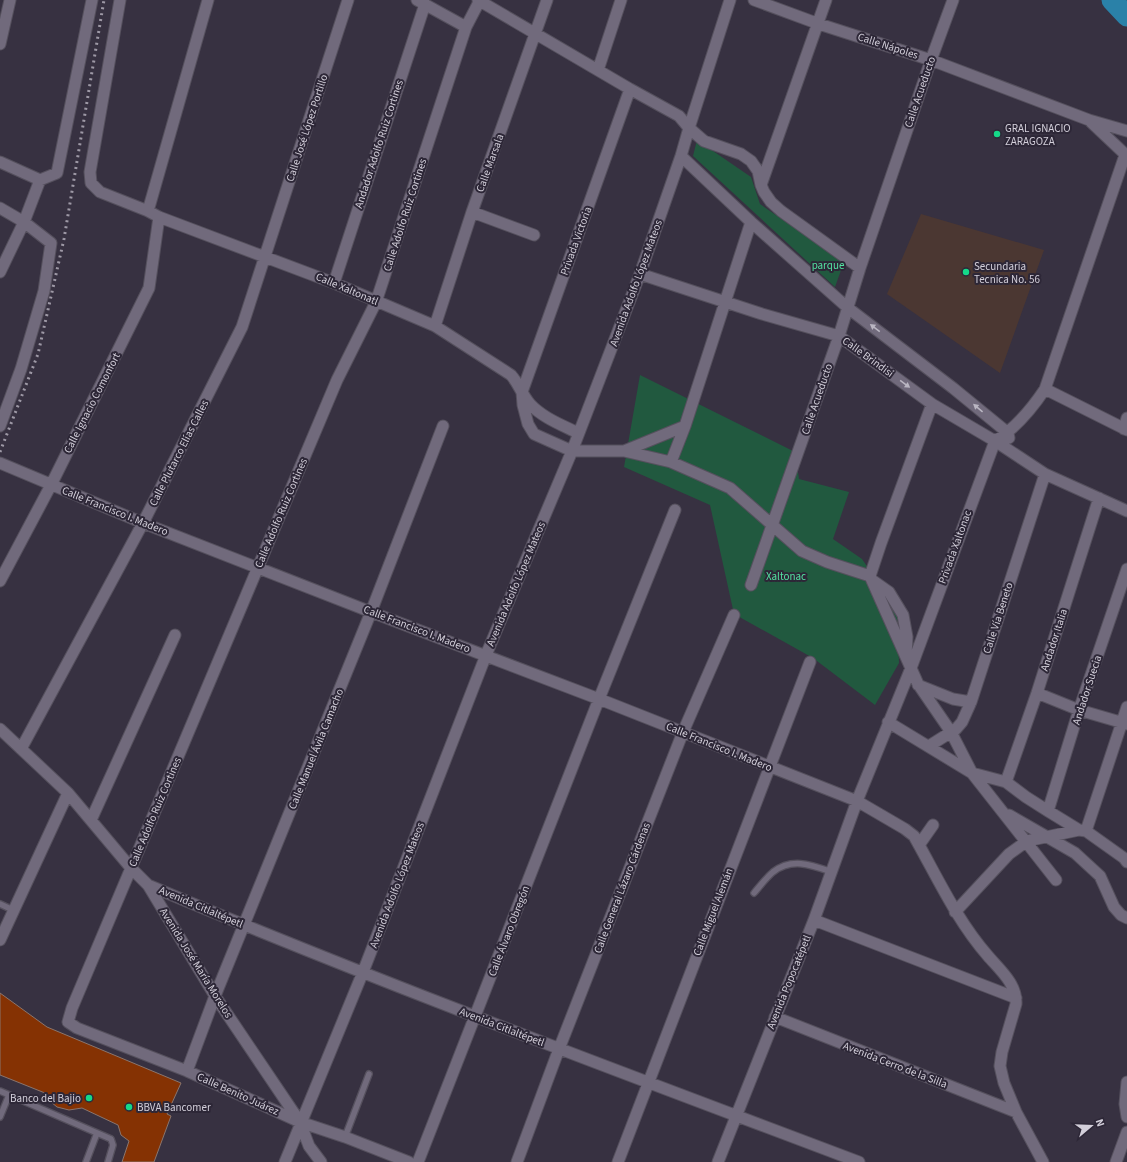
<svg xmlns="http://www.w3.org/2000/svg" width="1127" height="1162" font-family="'Source Sans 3',sans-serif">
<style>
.education{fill:#4b3732}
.green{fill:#21593f}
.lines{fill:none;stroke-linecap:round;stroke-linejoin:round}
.river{stroke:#2a81a8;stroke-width:21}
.building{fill:#853203;stroke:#8a756d}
.lane-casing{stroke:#55505d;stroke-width:8}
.street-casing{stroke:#55505d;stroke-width:13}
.lane{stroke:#716a7c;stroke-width:5.5}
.street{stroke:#716a7c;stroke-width:11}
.rail{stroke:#9e99a6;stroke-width:3;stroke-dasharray:2 4;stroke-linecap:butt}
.oneway{fill:#bab6c2}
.poi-dot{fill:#15d989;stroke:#2d2737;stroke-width:1.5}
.labels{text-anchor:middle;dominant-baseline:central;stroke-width:4;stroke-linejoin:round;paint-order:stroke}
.street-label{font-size:11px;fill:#d3cfda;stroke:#2d2737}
.poi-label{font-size:11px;fill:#d3cfda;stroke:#2d2737;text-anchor:start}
.park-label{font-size:11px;fill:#53e2a1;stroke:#2d2737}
</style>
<rect width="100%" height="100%" fill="#373141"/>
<!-- education -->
<path class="education" d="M 921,214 L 1044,250 L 1000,373 L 887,294 Z"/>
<!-- green -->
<path class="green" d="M 697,140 L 751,177 L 760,204 L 844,262 L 835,287 L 693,156 Z
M 640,375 L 795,452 L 799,479 L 849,492 L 833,539 L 862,559 L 897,610 L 899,663 L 875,705 L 813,658 L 734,614 L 710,505 L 624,467 Z"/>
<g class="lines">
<!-- river -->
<path class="river" d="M 1112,0 L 1127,16"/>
</g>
<!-- building -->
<path class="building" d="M 0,993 L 47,1027 L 181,1083 L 167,1114 L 171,1116 L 154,1162 L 122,1162 L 129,1141 L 121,1135 L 118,1125 L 82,1108 L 69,1110 L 57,1107 L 51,1102 L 45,1093 L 0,1075 Z"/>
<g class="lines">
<defs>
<path id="lane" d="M 754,893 C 760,886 766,878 773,872 C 792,857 812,865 832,872
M 0,904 L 13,910
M 0,1091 L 111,1139 L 113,1145 L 108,1162
M 0,1117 L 9,1095
M 345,1137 L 369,1074
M 86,1162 L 97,1133"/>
<path id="street" d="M 120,0 L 90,172 L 91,183 L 100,192 L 148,211 L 159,217 L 334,283 L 435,326 L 511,375 C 519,384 522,395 530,404 C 543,418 562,425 578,433
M 417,0 L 466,27
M 478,0 L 630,89 L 679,116 L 689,128 L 704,141 L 741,154 L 751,161 L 758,171 L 761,185 L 764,192 L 771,202 L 781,211 L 860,268
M 754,0 L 819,24 L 931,60 L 1089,120 L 1127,131
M 0,44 L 10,0
M 598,70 L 621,0
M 630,89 L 522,392 L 523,405 L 528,424 L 534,434 L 572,451 L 624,451 L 671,462 L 730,488 L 802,551 L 827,562 L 870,576 L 918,684 L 951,732 L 972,773 L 1056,880
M 1091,122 L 1127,156
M 681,156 L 751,222 L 848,308 L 953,388 L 1008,433 L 1009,438
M 0,162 L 40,180 L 57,173 L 92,0
M 761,185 L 826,0
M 0,208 L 24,222 L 51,243 L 44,291 L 21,369 L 0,426
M 148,211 L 208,0
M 472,212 L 534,235
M 0,272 L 24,222 L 40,180
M 640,274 L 762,314 L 839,336 L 932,404 L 995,441 L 1045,474 L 1127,511
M 334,283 L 425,4
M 435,326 L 472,212 L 547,0
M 1045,389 L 1127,430
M 1124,429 L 1127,418
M 624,451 L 685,426
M 671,462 L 685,426 L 751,222
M 0,463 L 143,523 L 371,612 L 599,699 L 857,801 L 905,829 L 914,836 L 919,845 C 940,883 959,923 988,956 C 1000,970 1017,984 1016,1004 L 1002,1052 L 1000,1066 L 1004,1083 L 1016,1112 L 1043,1162
M 870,576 L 881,543 L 932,404
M 872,580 L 889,592 L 903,615 L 907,637 L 906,656
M 0,581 L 51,485 L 149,288 L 159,217
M 751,585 L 839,336 L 860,268 L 931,60 L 953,0
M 918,685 L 953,699 L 971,702
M 1037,693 L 1079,710 L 1127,724
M 888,722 L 972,773 L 1006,782 L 1026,797 L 1048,811 L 1079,830 L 1086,831 L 1124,858 L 1127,862
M 0,729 L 68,793 L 131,868 L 148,885 L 215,996 L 300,1122 L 309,1146 L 321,1162
M 929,746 L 956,729 L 962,722 L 971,702 L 1045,474
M 21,749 L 143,523 L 242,327 L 348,0
M 1006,782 L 1037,693 L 1099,498
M 1048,811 L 1079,710 L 1127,569
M 1009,815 L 1075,853 L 1100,876 L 1114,907 L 1121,915 L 1127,918
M 91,820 L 175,635
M 1086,831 L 1127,707
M 919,845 L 933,825
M 148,885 C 383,984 621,1072 859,1162
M 955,912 L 1009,854 L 1027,841 L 1079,830
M 814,920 L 1016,998
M 0,940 L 68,793
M 775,1017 L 1016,1112
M 187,1071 L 215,996 L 371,612 L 443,426
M 1127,1082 L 1125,1104 L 1127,1117
M 285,1162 L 363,972 L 486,655 L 572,451 L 640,274 L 681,156 L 689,128 L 730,0
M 409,1162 L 345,1137 L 300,1122 L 187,1071 L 77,1028 L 68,1022 L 72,1008 L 337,380 L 376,302 L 466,27 L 480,0
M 418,1162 L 599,699 L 675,510
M 517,1162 L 559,1049 L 683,732 L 734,615
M 618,1162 L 810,662
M 718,1162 L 814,920 L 857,801 L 911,668 L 995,441 C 1016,428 1031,410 1045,389 L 1125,155
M 1116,1162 L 1127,1132"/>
</defs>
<!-- lane casing -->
<use href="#lane" class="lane-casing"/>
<!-- street casing -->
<use href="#street" class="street-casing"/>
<!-- lane -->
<use href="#lane" class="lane"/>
<!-- street -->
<use href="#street" class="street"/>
<!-- rail -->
<path class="rail" d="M 0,452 L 38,354 L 64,239 L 104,0"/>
</g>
<!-- one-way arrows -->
<defs><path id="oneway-solid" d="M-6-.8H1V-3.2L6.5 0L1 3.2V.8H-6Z"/></defs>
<g class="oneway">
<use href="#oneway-solid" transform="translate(875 328) rotate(-143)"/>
<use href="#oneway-solid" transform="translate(905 384) rotate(36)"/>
<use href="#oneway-solid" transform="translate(978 408) rotate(-140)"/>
</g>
<!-- markers -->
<g class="poi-dot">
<circle cx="997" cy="134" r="4"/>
<circle cx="966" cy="272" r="4"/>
<circle cx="89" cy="1098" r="4"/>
<circle cx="129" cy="1107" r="4"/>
</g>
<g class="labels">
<!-- street labels -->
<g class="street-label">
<text transform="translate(888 46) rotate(18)">Calle Nápoles</text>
<text transform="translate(920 92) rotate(-71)">Calle Acueducto</text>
<text transform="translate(307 128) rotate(-72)">Calle José López Portillo</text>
<text transform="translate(379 144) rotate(-72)">Andador Adolfo Ruiz Cortines</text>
<text transform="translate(490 163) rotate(-70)">Calle Marsala</text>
<text transform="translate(405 215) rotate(-72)">Calle Adolfo Ruiz Cortines</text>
<text transform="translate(576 241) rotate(-70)">Privada Victoria</text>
<text transform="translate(636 283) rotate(-70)">Avenida Adolfo López Mateos</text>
<text transform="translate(347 289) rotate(23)">Calle Xaltonatl</text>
<text transform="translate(868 357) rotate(36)">Calle Brindisi</text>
<text transform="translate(817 399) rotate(-71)">Calle Acueducto</text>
<text transform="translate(92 403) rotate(-63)">Calle Ignacio Comonfort</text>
<text transform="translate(179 453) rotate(-63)">Calle Plutarco Elías Calles</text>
<text transform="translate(115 511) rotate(22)">Calle Francisco I. Madero</text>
<text transform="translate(281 513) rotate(-67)">Calle Adolfo Ruiz Cortines</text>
<text transform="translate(955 547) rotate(-70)">Privada Xaltonac</text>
<text transform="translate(516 584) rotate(-67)">Avenida Adolfo López Mateos</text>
<text transform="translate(998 618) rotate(-72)">Calle Vía Beneto</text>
<text transform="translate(417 629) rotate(21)">Calle Francisco I. Madero</text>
<text transform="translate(1054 640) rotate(-72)">Andador Italia</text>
<text transform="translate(1087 690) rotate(-72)">Andador Suecia</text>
<text transform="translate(719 747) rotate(22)">Calle Francisco I. Madero</text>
<text transform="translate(316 749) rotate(-68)">Calle Manuel Ávila Camacho</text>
<text transform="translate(155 812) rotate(-67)">Calle Adolfo Ruiz Cortines</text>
<text transform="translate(397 885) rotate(-69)">Avenida Adolfo López Mateos</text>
<text transform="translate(622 888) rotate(-69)">Calle General Lázaro Cárdenas</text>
<text transform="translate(201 907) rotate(23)">Avenida Citlaltépetl</text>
<text transform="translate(713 912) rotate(-69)">Calle Miguel Alemán</text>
<text transform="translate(509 931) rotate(-69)">Calle Álvaro Obregón</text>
<text transform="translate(196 963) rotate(58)">Avenida José María Morelos</text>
<text transform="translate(789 982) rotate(-68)">Avenida Popocatépetl</text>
<text transform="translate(502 1027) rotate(21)">Avenida Citlaltépetl</text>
<text transform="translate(895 1065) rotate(21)">Avenida Cerro de la Silla</text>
<text transform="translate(238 1094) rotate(24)">Calle Benito Juárez</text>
</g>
<!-- poi labels -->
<g class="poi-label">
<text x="1005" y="128">GRAL IGNACIO<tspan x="1005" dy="13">ZARAGOZA</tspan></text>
<text x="974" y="266">Secundaria<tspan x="974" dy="13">Tecnica No. 56</tspan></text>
<text x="81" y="1098" text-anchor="end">Banco del Bajio</text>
<text x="137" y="1107">BBVA Bancomer</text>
</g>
<!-- park labels -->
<g class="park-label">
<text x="828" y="265">parque</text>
<text x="786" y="576">Xaltonac</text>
</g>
</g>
<!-- north arrow -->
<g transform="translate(1091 1126) rotate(71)" stroke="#2d2737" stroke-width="3" paint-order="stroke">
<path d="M0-3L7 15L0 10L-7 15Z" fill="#d3cfda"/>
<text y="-6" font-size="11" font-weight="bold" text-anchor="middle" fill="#d3cfda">N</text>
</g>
</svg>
